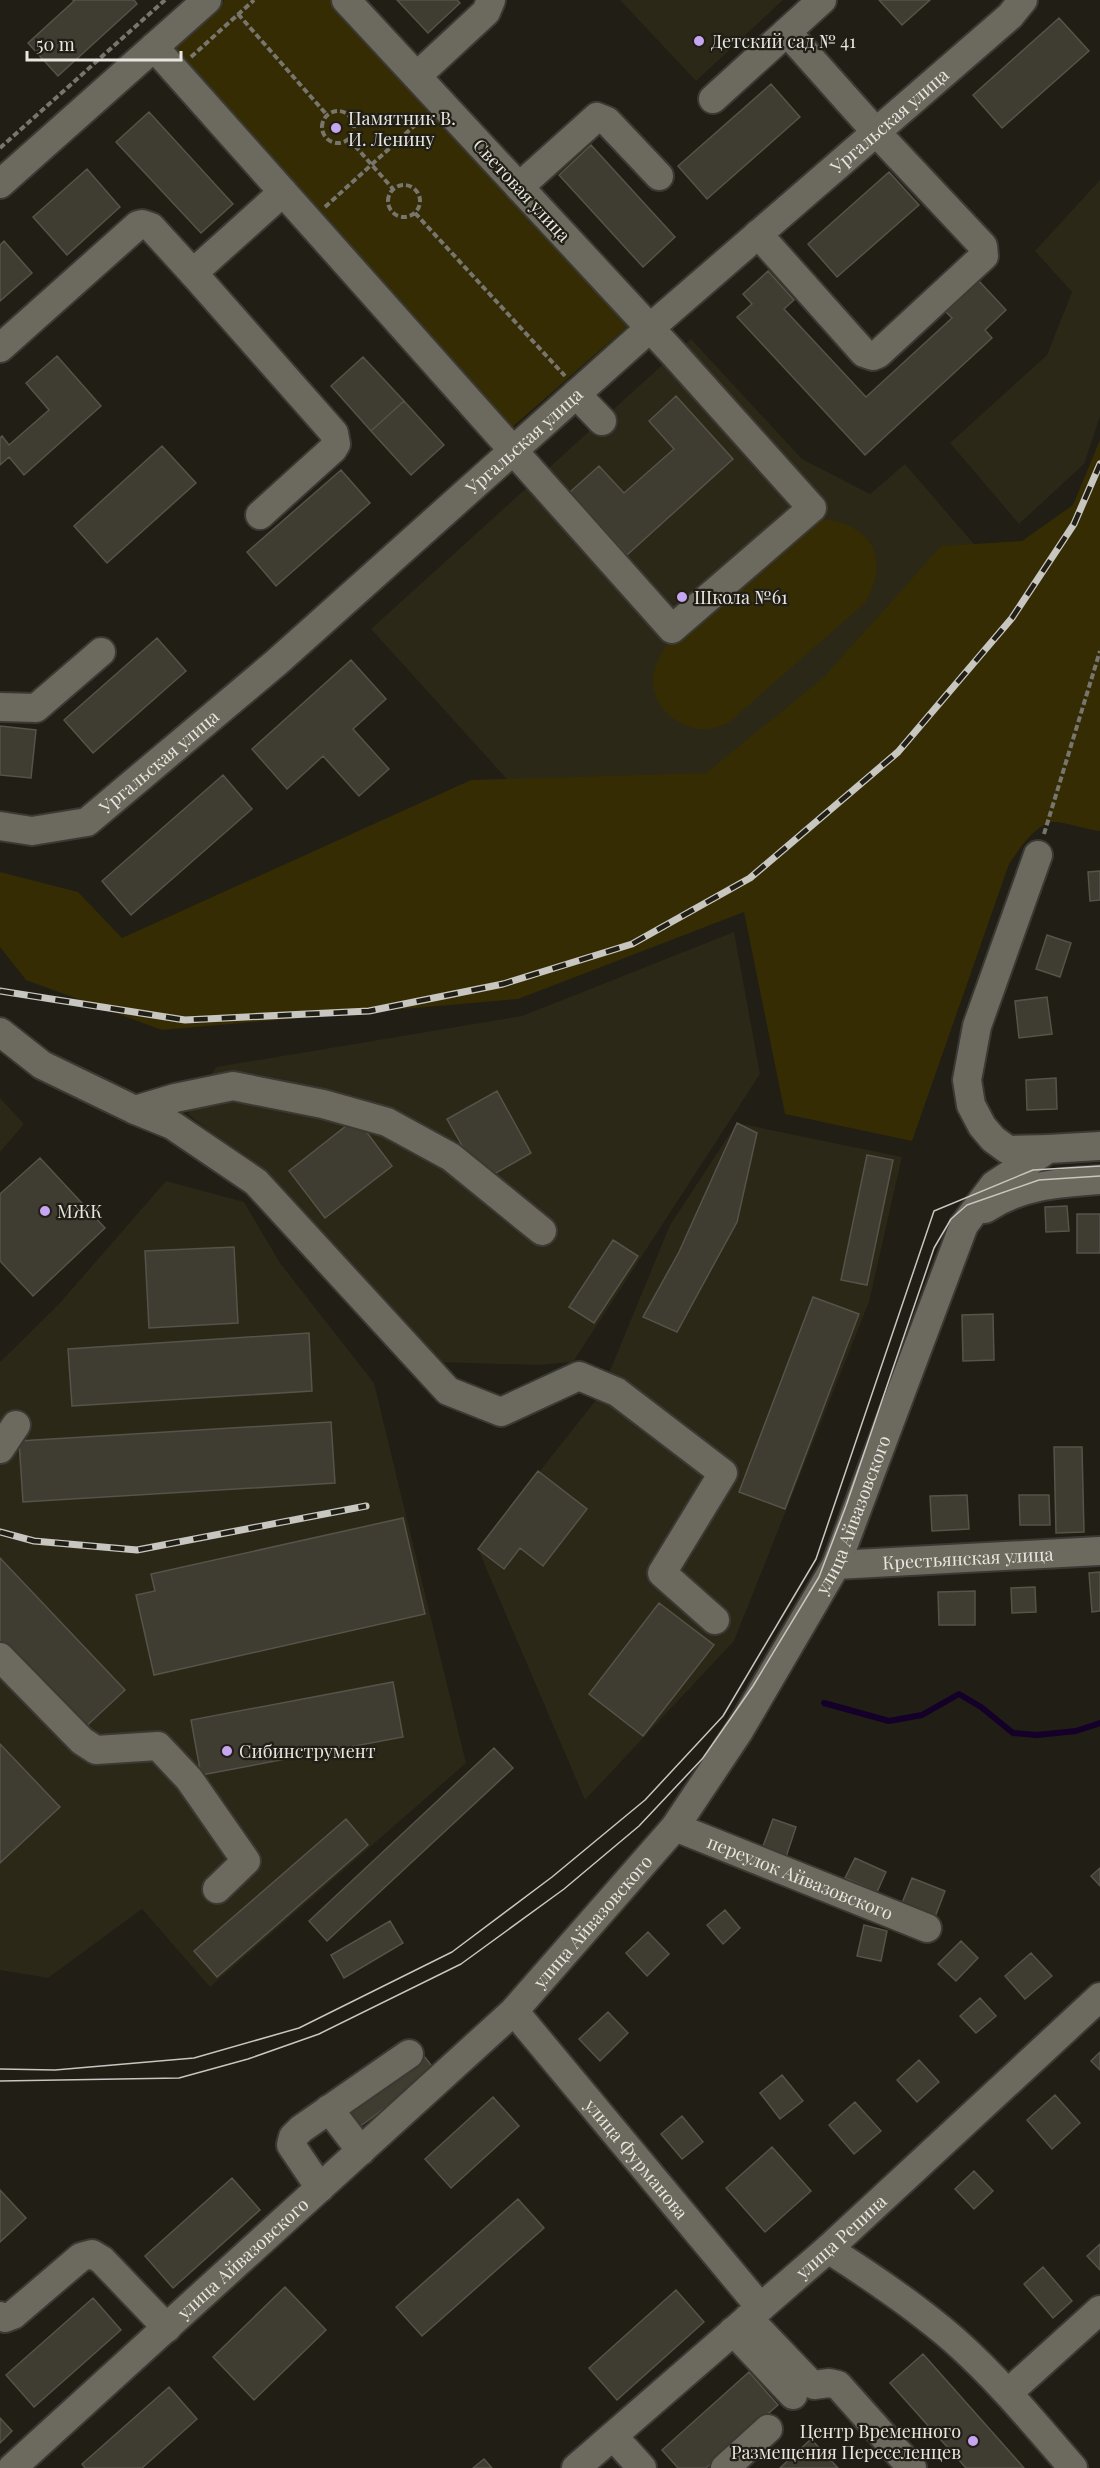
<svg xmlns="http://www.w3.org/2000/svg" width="1100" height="2468" font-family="'Playfair Display',serif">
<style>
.built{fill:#2b2818}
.green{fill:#352c03}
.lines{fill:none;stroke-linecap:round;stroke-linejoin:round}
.stream{stroke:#140028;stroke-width:6}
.building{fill:#3f3c32;stroke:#565349;stroke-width:1.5}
.minor-casing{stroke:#3b3934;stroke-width:32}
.path{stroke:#77756e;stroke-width:4;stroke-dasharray:6 3;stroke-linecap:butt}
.minor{stroke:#6c695e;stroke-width:28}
.tram{stroke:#c7c6c0;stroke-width:1.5}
.rail-casing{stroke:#c7c6c0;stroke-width:7}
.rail{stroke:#201e15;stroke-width:4.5;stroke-dasharray:14;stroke-linecap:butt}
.poi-dot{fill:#c6a6f0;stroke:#201e15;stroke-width:2}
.labels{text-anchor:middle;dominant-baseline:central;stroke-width:4.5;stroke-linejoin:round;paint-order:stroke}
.poi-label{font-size:18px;fill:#e7e6e0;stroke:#201e15;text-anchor:start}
.street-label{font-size:18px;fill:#e7e6e0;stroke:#201e15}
</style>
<rect width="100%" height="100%" fill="#201e15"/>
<!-- built -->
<path class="built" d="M 620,0 L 783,0 L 696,81 Z
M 1100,180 L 1100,416 L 1084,464 L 1019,524 L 950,443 L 1047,355 L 1072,292 L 1035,251 Z
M 691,339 L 802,459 L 870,494 L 905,464 L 992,565 L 728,810 L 562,840 L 371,629 Z
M 734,932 L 760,1074 L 573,1362 L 539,1365 L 436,1362 L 260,1172 L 188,1114 L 216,1067 L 522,1016 Z
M 0,1098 L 24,1124 L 0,1152 Z
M 737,1123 L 902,1157 L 869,1302 L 734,1641 L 585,1800 L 478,1549 L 600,1395 L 670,1225 Z
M 166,1181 L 244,1202 L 280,1263 L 374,1383 L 466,1763 L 210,1987 L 142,1909 L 48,1978 L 0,1970 L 0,1362 L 58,1305 Z"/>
<!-- green -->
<path class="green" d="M 225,0 L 333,0 L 629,325 L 510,429 L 170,49 Z
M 1100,440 L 1100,831 C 1089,830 1061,821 1053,822 C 1033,826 1020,849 1009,864 L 912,1141 L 785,1114 L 744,912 L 518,999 L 162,1030 L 26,980 L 0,947 L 0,872 L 78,892 L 122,938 L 471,780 L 706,773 L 824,677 L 941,546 L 1022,541 L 1073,505 Z
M 823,519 C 872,525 890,558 866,602 L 727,724 C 721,725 715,728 709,729 C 682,732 654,709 653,683 C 653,669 658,659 665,647 L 804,525 Z"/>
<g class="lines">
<!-- stream -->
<path class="stream" d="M 824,1703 L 889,1721 L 922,1715 L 959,1694 L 981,1707 L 1013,1733 L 1037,1735 L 1076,1731 L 1100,1723"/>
</g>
<!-- building -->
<path class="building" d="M 73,0 L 134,0 L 137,4 L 58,76 L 28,43 L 74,1 Z
M 397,0 L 457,0 L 460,3 L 428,33 Z
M 879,0 L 930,0 L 902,25 Z
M 1059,18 L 1089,51 L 1002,128 L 973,95 Z
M 771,84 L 800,117 L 707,199 L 678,166 Z
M 149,112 L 233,204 L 201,233 L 116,142 Z
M 591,145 L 675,237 L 643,267 L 559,175 Z
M 87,169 L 120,207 L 67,255 L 33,217 Z
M 889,172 L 919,205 L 837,277 L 808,244 Z
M 4,241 L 32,273 L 0,301 L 0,245 Z
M 768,271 L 794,300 L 784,309 L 866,397 L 952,318 L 946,312 L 979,281 L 1006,310 L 985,330 L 992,338 L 865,455 L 737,317 L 752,304 L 743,294 Z
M 57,356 L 101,406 L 24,475 L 9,457 L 0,465 L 0,438 L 2,436 L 9,445 L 49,410 L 26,383 Z
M 363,357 L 404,401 L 371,431 L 331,386 Z
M 676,396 L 733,459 L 627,555 L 570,492 L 599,466 L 624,493 L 674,449 L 649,421 Z
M 404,401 L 444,445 L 411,475 L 371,431 Z
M 162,446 L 196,483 L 107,563 L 74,526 Z
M 341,470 L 370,503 L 276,586 L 247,552 Z
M 157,638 L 186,671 L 93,753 L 64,720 Z
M 351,660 L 386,699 L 353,729 L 389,769 L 359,796 L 323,756 L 287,789 L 252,749 Z
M 0,726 L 36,730 L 31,778 L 0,775 Z
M 223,775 L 252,809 L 131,915 L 102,881 Z
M 1100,871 L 1100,900 L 1090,901 L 1088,872 Z
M 1047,935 L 1071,943 L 1060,977 L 1036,969 Z
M 1047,997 L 1052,1034 L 1019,1038 L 1015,1001 Z
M 1056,1078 L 1057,1109 L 1027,1110 L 1026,1080 Z
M 497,1091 L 531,1153 L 482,1181 L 447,1119 Z
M 356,1118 L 392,1166 L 325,1218 L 289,1171 Z
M 737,1123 L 757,1133 L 737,1222 L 677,1332 L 643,1317 L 679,1252 Z
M 867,1155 L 893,1160 L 867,1285 L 841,1280 Z
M 40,1158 L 105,1228 L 33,1296 L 0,1261 L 0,1194 Z
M 1067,1206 L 1069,1231 L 1046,1232 L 1045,1207 Z
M 1077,1214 L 1100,1214 L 1100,1253 L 1077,1253 Z
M 613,1240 L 638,1256 L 594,1323 L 569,1307 Z
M 234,1247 L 238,1323 L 149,1328 L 145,1251 Z
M 813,1297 L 859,1314 L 785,1509 L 739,1492 Z
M 993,1314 L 994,1360 L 963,1361 L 962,1315 Z
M 309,1333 L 312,1391 L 72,1406 L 68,1349 Z
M 331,1422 L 335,1483 L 23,1502 L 19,1441 Z
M 1054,1447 L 1082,1447 L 1084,1532 L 1056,1533 Z
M 538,1471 L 587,1509 L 543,1566 L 520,1548 L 504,1569 L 478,1549 Z
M 967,1495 L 969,1529 L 932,1531 L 930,1496 Z
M 1019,1495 L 1049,1495 L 1050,1525 L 1020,1525 Z
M 403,1518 L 425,1614 L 154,1675 L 136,1595 L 155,1591 L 151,1574 Z
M 0,1558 L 125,1690 L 81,1731 L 0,1645 Z
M 1100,1572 L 1100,1611 L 1092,1612 L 1089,1573 Z
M 1035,1587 L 1036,1612 L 1012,1613 L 1011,1588 Z
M 975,1591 L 975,1625 L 939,1625 L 938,1592 Z
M 659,1603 L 714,1645 L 643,1736 L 589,1694 Z
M 393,1682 L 403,1737 L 201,1775 L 191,1720 Z
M 0,1744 L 60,1807 L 0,1863 Z
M 494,1748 L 513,1768 L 327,1941 L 309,1921 Z
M 346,1819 L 368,1845 L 217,1977 L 194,1951 Z
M 773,1819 L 796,1827 L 786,1857 L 762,1849 Z
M 855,1858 L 886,1872 L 877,1892 L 845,1878 Z
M 1100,1868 L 1100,1886 L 1091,1876 Z
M 912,1878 L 945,1891 L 935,1917 L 902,1903 Z
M 725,1910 L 740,1928 L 723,1944 L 707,1925 Z
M 390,1921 L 403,1943 L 344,1978 L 331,1955 Z
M 864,1925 L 887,1931 L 881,1961 L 857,1956 Z
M 648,1932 L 669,1954 L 647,1976 L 626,1953 Z
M 961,1941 L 978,1958 L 956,1981 L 938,1964 Z
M 1031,1953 L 1052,1976 L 1025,1999 L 1005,1976 Z
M 980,1998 L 996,2016 L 976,2033 L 960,2016 Z
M 608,2012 L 628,2033 L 600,2061 L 579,2039 Z
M 1100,2052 L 1100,2070 L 1091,2061 Z
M 424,2056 L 435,2070 L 358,2128 L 348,2115 Z
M 919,2060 L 939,2082 L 917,2102 L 897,2080 Z
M 782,2075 L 803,2101 L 780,2119 L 760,2093 Z
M 1055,2095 L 1080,2123 L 1052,2149 L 1027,2120 Z
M 493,2097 L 519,2126 L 451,2188 L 425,2159 Z
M 855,2102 L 881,2131 L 854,2154 L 829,2125 Z
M 682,2116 L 703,2142 L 682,2159 L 661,2134 Z
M 772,2147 L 811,2191 L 765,2232 L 726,2188 Z
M 974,2171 L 993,2191 L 974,2209 L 955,2189 Z
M 232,2178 L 260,2210 L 173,2288 L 145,2256 Z
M 0,2190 L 26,2218 L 0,2242 Z
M 518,2199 L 544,2228 L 422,2336 L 396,2307 Z
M 1100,2244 L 1100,2270 L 1087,2256 Z
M 1043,2267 L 1072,2301 L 1053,2318 L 1024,2284 Z
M 285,2287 L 326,2330 L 254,2400 L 213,2357 Z
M 676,2290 L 704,2322 L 617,2400 L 589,2368 Z
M 93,2298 L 121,2330 L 34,2407 L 6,2375 Z
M 923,2354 L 1024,2468 L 966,2468 L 890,2383 Z
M 749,2372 L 778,2405 L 706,2468 L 678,2468 L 662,2450 Z
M 169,2387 L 197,2419 L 142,2468 L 85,2468 L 82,2464 Z
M 0,2418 L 12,2431 L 0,2443 Z
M 811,2439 L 838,2468 L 780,2468 Z
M 484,2459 L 492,2468 L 473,2468 Z"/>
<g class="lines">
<defs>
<g id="minor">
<path d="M 154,47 L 672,629 L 812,508 L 674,354 L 346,0"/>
<path d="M 417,76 L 486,12 L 491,0"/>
<path d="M 713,99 L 822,0"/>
<path d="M 0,184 L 207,0"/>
<path d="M 519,187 L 597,117 L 607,121 L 659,176"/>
<path d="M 758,234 L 864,353 L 873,356 L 878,354 L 984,256 L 983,246 L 876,132 L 787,32"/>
<path d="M 193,273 L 334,433 L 336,444 L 333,449 L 260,515"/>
<path d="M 0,348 L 138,225 L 142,224 L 151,227 L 193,273 L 283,192"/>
<path d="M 576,394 L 602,421"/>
<path d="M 0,707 L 36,708 L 101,652"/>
<path id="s1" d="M 0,826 L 32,831 L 87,822 L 277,662 L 650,328 L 1010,16 L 1023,0"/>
<path d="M 1038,855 L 977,1026 L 967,1080 L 971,1105 L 982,1126 L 993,1139 L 1008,1150 L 1048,1149"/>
<path d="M 0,1032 L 42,1065 L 135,1110 L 172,1125 L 256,1182 L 448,1391 L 501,1412 L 579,1376 L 617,1392 L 723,1473 L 662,1573 L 715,1620"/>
<path d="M 135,1110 L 175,1098 L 233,1086 L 323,1104 L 387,1122 L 451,1157 L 542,1231"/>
<path d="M 985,1209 C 1020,1185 1059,1183 1100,1180"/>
<path d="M 0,1449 L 16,1425"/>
<path id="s2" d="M 836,1565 L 1100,1551"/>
<path d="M 0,1657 L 82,1741 L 96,1750 L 158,1746 L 189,1779 L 246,1861 L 217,1889"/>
<path id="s3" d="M 675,1827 L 927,1928"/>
<path id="s4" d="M 514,2011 L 760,2307"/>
<path d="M 329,2109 L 361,2151"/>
<path d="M 320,2188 L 291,2145 L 293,2137 L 301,2129 L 409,2054"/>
<path d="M 828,2249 C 872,2277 915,2306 954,2340 C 998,2379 1035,2424 1073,2468"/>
<path d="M 0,2316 L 5,2318 L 13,2315 L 81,2257 L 92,2254 L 102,2260 L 167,2328"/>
<path d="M 748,2318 L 809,2382 L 814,2385 L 829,2383 L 838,2385 L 912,2468"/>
<path d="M 733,2331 L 793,2395"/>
<path d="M 1008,2393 L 1100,2310"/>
<path d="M 613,2436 L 642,2468"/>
<path id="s5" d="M 12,2468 L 514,2011 L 675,1827 L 739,1731 L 836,1565 L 964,1225 L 994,1185 L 1048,1149 L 1100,1146"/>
<path id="s6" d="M 576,2468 L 828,2249 L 1100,1997"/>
<path d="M 725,2468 L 768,2429"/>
</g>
</defs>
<!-- minor casing -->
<use href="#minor" class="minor-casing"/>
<!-- path -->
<path class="path" d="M 238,14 L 327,115
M 191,57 L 254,0
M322 127a16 16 0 1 1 32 0a16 16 0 1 1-32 0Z
M 349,139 L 393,189
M 0,148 L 165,0
M388 201a16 16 0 1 1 32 0a16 16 0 1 1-32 0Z
M 325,207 L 424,117
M 415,213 L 565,376
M 1044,834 L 1100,651"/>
<!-- minor -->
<use href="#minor" class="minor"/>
<!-- tram -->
<path class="tram" d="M 0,2069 L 55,2070 L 194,2058 L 299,2028 L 452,1952 L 552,1877 L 645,1800 L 723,1716 L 816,1559 L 934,1211 L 1033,1170 L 1100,1166
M 0,2081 L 179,2078 L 248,2059 L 319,2034 L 461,1964 L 564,1889 L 639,1826 L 703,1758 L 753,1686 L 819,1577 L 846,1506 L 934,1248 L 951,1219 L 967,1205 L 1039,1180 L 1100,1176"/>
<defs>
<path id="rail" d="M 0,991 L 185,1020 L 369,1011 L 503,984 L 632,944 L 750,878 L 898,752 L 1012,618 L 1074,524 L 1100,464
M 0,1532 L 34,1541 L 137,1550 L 366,1506"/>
</defs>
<!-- rail casing -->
<use href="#rail" class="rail-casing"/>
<!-- rail -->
<use href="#rail" class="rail"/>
</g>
<!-- markers -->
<g class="poi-dot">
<circle cx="699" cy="41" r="6"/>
<circle cx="336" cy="128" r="6"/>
<circle cx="682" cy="597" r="6"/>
<circle cx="45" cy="1211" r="6"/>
<circle cx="227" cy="1751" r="6"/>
<circle cx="973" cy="2441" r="6"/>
</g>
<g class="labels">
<!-- poi labels -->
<g class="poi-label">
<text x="711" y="41">Детский сад № 41</text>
<text x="348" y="118">Памятник В.<tspan x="348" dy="21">И. Ленину</tspan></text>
<text x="694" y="597">Школа №61</text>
<text x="57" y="1211">МЖК</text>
<text x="239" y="1751">Сибинструмент</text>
<text x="961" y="2431" text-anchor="end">Центр Временного<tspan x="961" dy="21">Размещения Переселенцев</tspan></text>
</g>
<!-- street labels -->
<g class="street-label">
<text stroke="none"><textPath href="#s1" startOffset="1154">Ургальская улица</textPath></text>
<text transform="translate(522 190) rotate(47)">Световая улица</text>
<text stroke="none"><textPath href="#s1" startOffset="668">Ургальская улица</textPath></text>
<text stroke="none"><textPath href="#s1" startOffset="182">Ургальская улица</textPath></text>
<text stroke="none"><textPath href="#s5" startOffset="1284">улица Айвазовского</textPath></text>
<text stroke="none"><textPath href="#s2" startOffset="132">Крестьянская улица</textPath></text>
<text stroke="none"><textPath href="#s3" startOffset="135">переулок Айвазовского</textPath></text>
<text stroke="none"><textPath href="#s5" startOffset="798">улица Айвазовского</textPath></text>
<text stroke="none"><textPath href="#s4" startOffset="192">улица Фурманова</textPath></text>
<text stroke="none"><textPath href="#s6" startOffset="352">улица Репина</textPath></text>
<text stroke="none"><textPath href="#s5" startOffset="312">улица Айвазовского</textPath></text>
</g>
</g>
<!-- scale -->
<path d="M27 51v9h154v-9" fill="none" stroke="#e7e6e0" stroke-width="3"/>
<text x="36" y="51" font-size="18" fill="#e7e6e0" stroke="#201e15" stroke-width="4.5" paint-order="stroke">50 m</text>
</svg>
